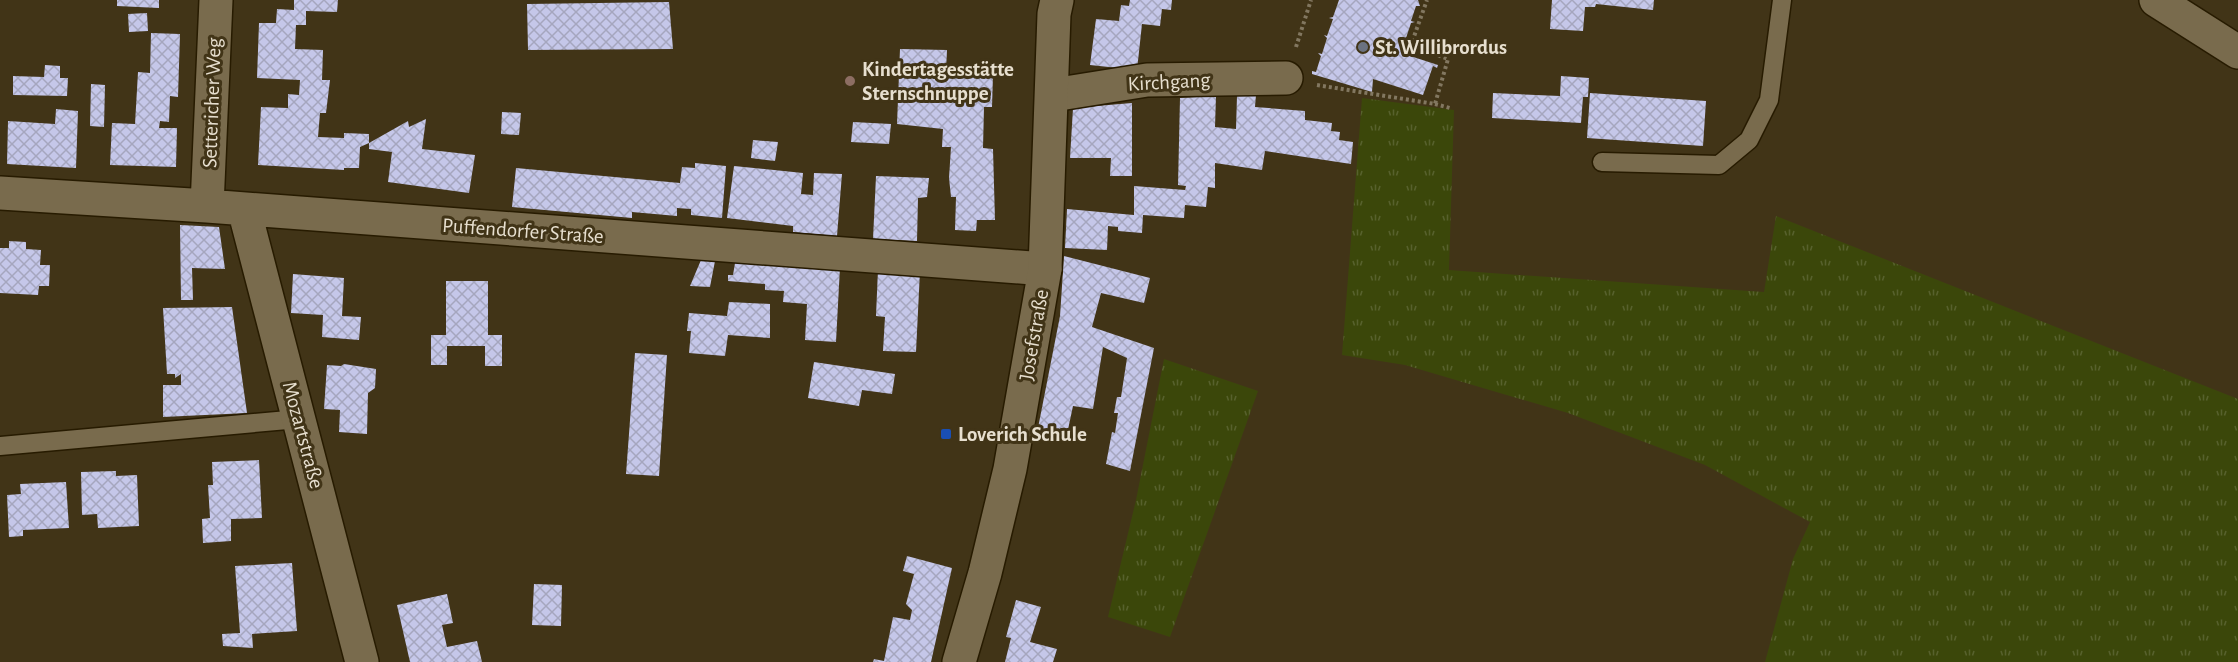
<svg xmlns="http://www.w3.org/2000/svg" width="2238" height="662" font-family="'Alegreya Sans',sans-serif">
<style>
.grass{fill:url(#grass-tufts)}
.building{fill:url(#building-cross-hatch)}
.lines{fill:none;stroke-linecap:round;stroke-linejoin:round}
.service-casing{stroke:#271b00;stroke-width:21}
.minor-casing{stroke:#271b00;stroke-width:36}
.tertiary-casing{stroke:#271b00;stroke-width:36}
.path{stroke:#827760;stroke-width:4;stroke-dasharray:3 3;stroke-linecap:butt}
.service{stroke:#796b4d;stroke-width:18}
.minor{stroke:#796b4d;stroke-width:33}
.tertiary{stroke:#796b4d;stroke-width:33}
.worship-dot{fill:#6b7280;stroke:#413417;stroke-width:2}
.education-dot{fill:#8d6e63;stroke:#413417;stroke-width:2}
.transit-dot{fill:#1a4fb4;stroke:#413417;stroke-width:2}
.labels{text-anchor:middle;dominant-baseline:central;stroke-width:6;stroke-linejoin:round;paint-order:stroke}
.poi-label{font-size:21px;font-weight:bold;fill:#e7dfcf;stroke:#413417;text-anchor:start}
.street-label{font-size:21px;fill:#e7dfcf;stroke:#413417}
</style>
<defs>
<pattern id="grass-tufts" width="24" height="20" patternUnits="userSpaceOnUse" patternTransform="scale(1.5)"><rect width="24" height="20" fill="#3b470a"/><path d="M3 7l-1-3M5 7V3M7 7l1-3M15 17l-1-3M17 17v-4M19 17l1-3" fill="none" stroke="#57612d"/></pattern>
<pattern id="building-cross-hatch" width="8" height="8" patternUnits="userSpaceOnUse" patternTransform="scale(1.5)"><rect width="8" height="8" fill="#c5c7e9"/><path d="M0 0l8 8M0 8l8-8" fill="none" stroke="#a5a6be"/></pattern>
</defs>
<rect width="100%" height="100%" fill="#413417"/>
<!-- grass -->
<path class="grass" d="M 1362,98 L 1454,110 L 1449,270 L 1764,292 L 1776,216 L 2238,399 L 2238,662 L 1765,662 L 1793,559 L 1810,522 L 1705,465 L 1568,413 L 1405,365 L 1342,355 Z
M 1164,359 L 1258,391 L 1170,637 L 1108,617 L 1136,500 Z"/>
<!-- building -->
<path class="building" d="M 117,0 L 159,0 L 159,8 L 117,6 Z
M 294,0 L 338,0 L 337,12 L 306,11 L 306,25 L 296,25 L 295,49 L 323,50 L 322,80 L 330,80 L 326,113 L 320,113 L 318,137 L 344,138 L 344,133 L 369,134 L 369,143 L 408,121 L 409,127 L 426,119 L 422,149 L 475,155 L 469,193 L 388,182 L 392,152 L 369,149 L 369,143 L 360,147 L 359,168 L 344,168 L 344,170 L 258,165 L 261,107 L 288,108 L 288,94 L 299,95 L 300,80 L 257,78 L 259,23 L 276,23 L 277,9 L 294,10 Z
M 1130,0 L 1172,0 L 1171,10 L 1162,9 L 1160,26 L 1142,24 L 1137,70 L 1090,65 L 1096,19 L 1119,21 L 1121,5 L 1129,6 Z
M 1339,0 L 1418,0 L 1420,6 L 1416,6 L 1411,21 L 1415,22 L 1411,23 L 1401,53 L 1438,65 L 1437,68 L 1433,66 L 1423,95 L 1373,79 L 1372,92 L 1312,74 L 1312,71 L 1316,72 L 1321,56 L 1318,53 L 1322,54 L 1327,38 L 1324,35 L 1327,36 L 1333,19 L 1329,18 L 1333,17 Z
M 1552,0 L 1654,0 L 1653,10 L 1596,4 L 1595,7 L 1585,7 L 1583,31 L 1550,29 Z
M 669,2 L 673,49 L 528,50 L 527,4 Z
M 147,13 L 148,31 L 129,32 L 128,14 Z
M 151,33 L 180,34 L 178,97 L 170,96 L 169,122 L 160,121 L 159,128 L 177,128 L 176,167 L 110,165 L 112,123 L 135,124 L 138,72 L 150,73 Z
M 900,49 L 947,50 L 946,73 L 993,75 L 992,107 L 984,107 L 983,148 L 993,149 L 995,220 L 977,220 L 976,231 L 955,230 L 956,197 L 951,197 L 949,178 L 951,147 L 942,147 L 943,129 L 897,124 Z
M 45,65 L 60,66 L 60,78 L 68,78 L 67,96 L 13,95 L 13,76 L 44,77 Z
M 1561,76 L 1589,78 L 1588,97 L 1583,97 L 1581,123 L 1492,118 L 1493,93 L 1560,96 Z
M 91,84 L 105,85 L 104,127 L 90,126 Z
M 1590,93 L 1706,101 L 1703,146 L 1587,138 Z
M 1256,95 L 1255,107 L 1305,111 L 1305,120 L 1332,123 L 1331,131 L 1340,132 L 1339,140 L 1353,142 L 1351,164 L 1265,151 L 1262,170 L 1215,163 L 1215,188 L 1208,187 L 1206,207 L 1185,205 L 1184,218 L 1143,215 L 1142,233 L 1118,231 L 1118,227 L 1108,226 L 1107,250 L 1065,248 L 1067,209 L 1134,215 L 1134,186 L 1185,190 L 1186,186 L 1178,185 L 1180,98 L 1216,96 L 1215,127 L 1236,129 L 1237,96 Z
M 1132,103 L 1132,176 L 1110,176 L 1111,158 L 1070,158 L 1073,108 Z
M 56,109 L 78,111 L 76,168 L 7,164 L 8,121 L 55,124 Z
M 502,112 L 521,113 L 519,135 L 501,134 Z
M 853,122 L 891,124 L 889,144 L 851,142 Z
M 753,140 L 778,142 L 775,161 L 751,158 Z
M 695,163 L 726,166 L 722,218 L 691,215 L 691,209 L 677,208 L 677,216 L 632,212 L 632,218 L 512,207 L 516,168 L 680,183 L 682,167 L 695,168 Z
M 734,166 L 803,173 L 801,194 L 813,195 L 814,173 L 842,174 L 837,236 L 793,232 L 793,226 L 727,218 Z
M 876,176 L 929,178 L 927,197 L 918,198 L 917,241 L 873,239 Z
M 180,225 L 219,227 L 225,269 L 192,268 L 193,300 L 181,300 Z
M 9,241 L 26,242 L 26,249 L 41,250 L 40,265 L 50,265 L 49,286 L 39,286 L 38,295 L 0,293 L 0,248 L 9,248 Z
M 1064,256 L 1150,278 L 1144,303 L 1101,293 L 1092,327 L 1154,348 L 1130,471 L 1106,464 L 1112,432 L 1115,433 L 1118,413 L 1114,413 L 1117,397 L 1121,397 L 1127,358 L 1103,347 L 1093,409 L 1073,406 L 1066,439 L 1037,433 L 1060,316 Z
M 701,260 L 715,261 L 710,287 L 690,286 Z
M 735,263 L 840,267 L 836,342 L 805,340 L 807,304 L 783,302 L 784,291 L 765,290 L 765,284 L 728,281 L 728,275 L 733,275 Z
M 878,269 L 920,271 L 916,352 L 883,351 L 885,317 L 876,316 Z
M 293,274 L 344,278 L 342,316 L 361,317 L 359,340 L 322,337 L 323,315 L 291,313 Z
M 446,281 L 488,281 L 488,335 L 502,335 L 502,366 L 485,366 L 485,346 L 447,346 L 447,365 L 431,365 L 431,335 L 446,335 Z
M 729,302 L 770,304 L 770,338 L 728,335 L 725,356 L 689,353 L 691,331 L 687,331 L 689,313 L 727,316 Z
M 232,307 L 247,413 L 163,417 L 163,385 L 181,385 L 181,374 L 175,378 L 175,374 L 167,374 L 163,308 Z
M 635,353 L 667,355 L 659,476 L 626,474 Z
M 814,362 L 895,374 L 892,394 L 862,390 L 859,406 L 808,398 Z
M 344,364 L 376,369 L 375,388 L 368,393 L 367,434 L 339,432 L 340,410 L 324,409 L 327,365 L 341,366 Z
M 259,460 L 262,518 L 231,519 L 231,541 L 203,543 L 202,519 L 210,518 L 208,485 L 213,485 L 212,462 Z
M 116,471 L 116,476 L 137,475 L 139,526 L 98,528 L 97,514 L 82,515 L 81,472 Z
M 66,482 L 69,528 L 23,530 L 23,536 L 9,537 L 7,495 L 21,494 L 20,484 Z
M 907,556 L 952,568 L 931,662 L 873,662 L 874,659 L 884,661 L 893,617 L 910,620 L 912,610 L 906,604 L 914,574 L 903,571 Z
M 292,563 L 297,631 L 252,634 L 253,648 L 223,646 L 222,634 L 240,633 L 235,566 Z
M 534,584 L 562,585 L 561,626 L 532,625 Z
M 447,594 L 453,623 L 442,625 L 447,647 L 477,641 L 482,662 L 410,662 L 397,605 Z
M 1016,600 L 1041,607 L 1030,642 L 1057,649 L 1053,662 L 1005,662 L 1011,638 L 1006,637 Z"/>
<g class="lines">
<defs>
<path id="service" d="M 1602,162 L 1719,165 L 1749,140 L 1769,100 L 1782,0
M 0,446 L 299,419"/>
<path id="minor" d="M 1053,95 L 1147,80 L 1286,78
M 0,193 L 207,206 L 1045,269
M 207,206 L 216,0
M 244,209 L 362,662"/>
<path id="tertiary" d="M 2156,0 L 2238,52
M 959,662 L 985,573 L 1010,469 L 1045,269 L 1054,14 L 1057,0"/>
</defs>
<!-- service casing -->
<use href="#service" class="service-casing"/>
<!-- minor casing -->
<use href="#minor" class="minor-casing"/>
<!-- tertiary casing -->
<use href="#tertiary" class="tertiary-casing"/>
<!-- path -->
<path class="path" d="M 1296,47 L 1311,0
M 1317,85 L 1435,104 L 1448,59 L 1411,45 L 1427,0
M 1435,104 L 1450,108"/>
<!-- service -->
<use href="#service" class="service"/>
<!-- minor -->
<use href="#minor" class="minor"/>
<!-- tertiary -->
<use href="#tertiary" class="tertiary"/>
</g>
<!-- markers -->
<circle class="worship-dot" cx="1363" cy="47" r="6"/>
<circle class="education-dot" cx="850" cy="81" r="6"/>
<rect class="transit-dot" x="940" y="428" width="12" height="12" rx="3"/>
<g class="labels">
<!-- poi labels -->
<g class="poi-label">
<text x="1375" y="47">St. Willibrordus</text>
<text x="862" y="69">Kindertagesstätte<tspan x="862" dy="24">Sternschnuppe</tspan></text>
<text x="958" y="434">Loverich Schule</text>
</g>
<!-- street labels -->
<g class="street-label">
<text transform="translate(1169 82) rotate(-3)">Kirchgang</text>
<text transform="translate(212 103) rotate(-88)">Settericher Weg</text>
<text transform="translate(523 231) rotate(4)">Puffendorfer Straße</text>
<text transform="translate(1034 335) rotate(-80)">Josefstraße</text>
<text transform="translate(303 435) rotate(75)">Mozartstraße</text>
</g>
</g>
</svg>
